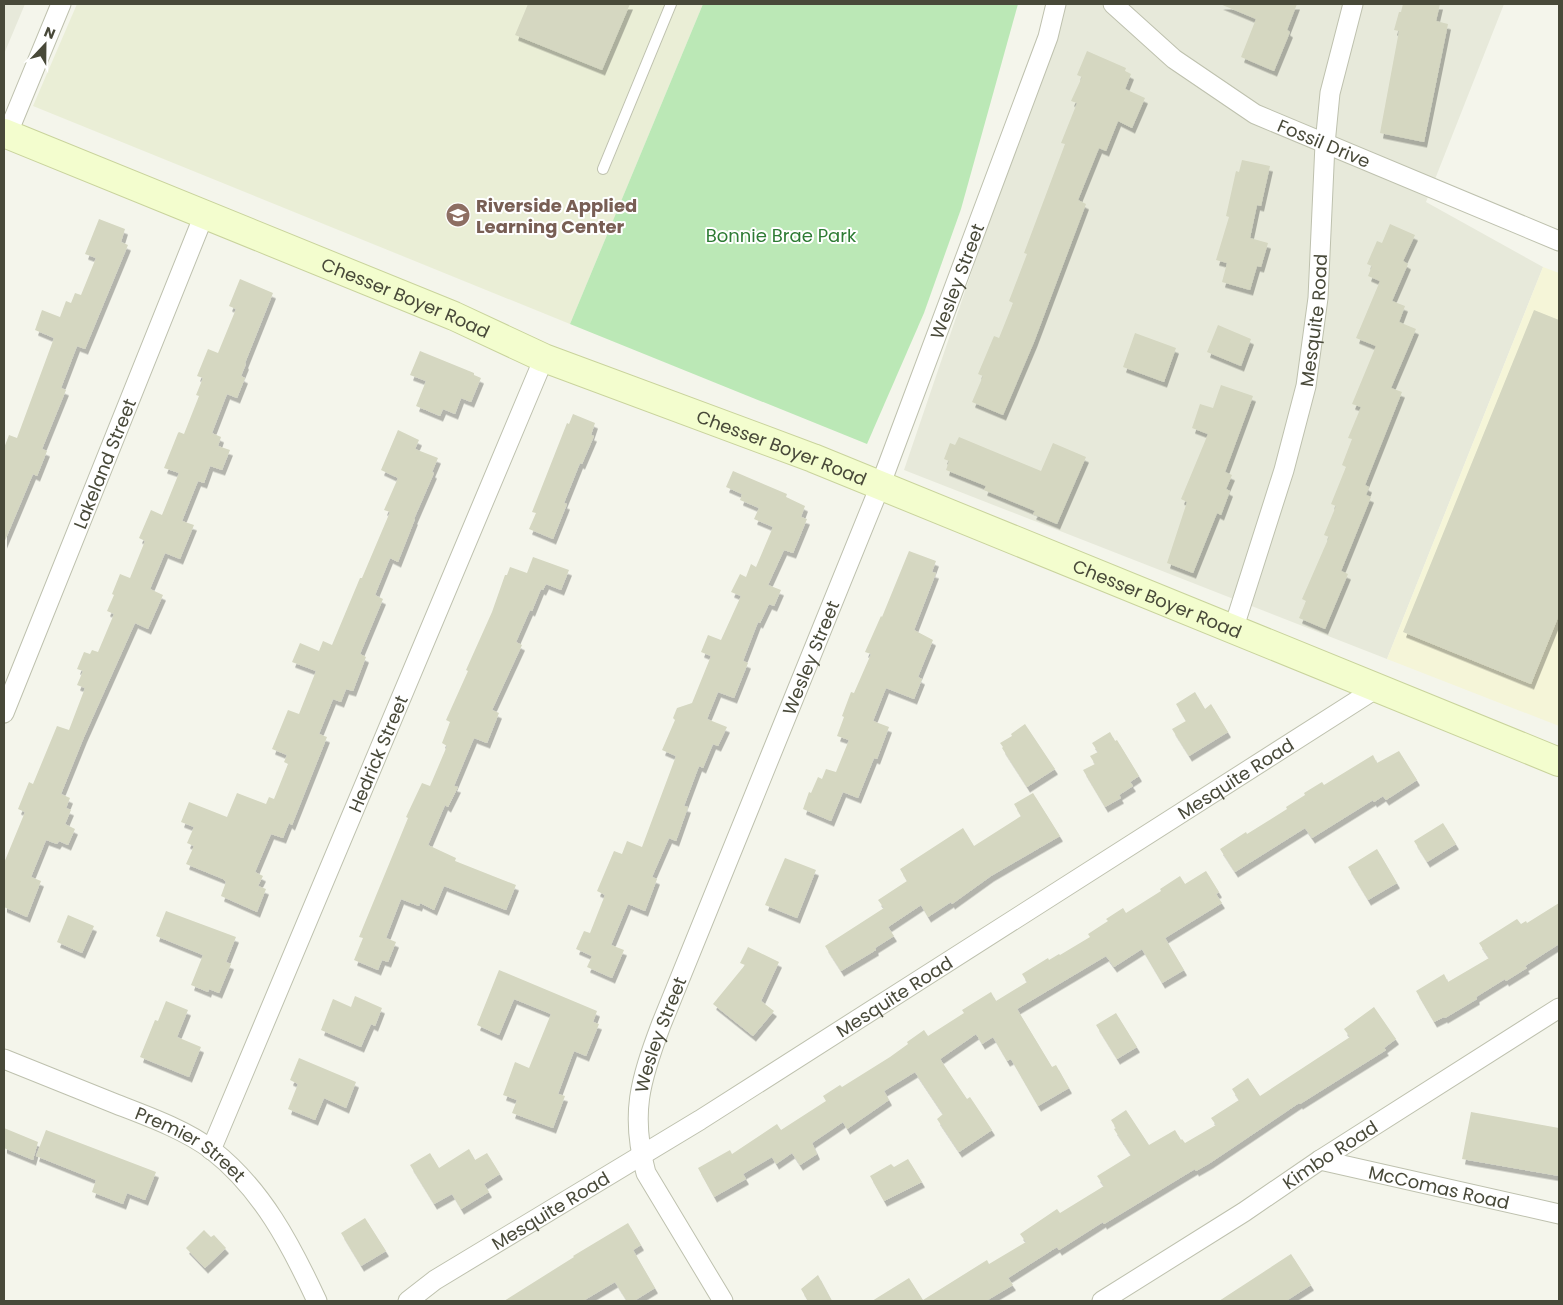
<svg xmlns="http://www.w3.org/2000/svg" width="1563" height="1305" font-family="Poppins,sans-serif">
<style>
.residential{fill:#e7e9da}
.commercial{fill:#f5f5d8}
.education{fill:#eaeed6}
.green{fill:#bbe8b6}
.building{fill:#d5d7c1;filter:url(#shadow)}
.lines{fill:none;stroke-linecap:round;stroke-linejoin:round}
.lane-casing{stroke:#bec1ae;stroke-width:12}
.street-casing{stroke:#bec1ae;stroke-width:21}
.secondary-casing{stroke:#c9d39c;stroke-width:30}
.lane{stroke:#fff;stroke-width:10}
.street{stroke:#fff;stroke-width:19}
.secondary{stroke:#f3fdce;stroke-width:28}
.labels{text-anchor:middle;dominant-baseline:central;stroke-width:4;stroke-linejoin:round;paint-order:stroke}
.street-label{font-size:18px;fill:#484939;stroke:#fff}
.education-label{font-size:18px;font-weight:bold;fill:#785e54;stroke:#fff;text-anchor:start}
.park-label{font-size:18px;fill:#2d7b33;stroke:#fff}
</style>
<defs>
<filter id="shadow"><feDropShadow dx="3" dy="5.5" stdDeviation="0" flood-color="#0004"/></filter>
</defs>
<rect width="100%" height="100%" fill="#f4f5eb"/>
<!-- residential -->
<path class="residential" d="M 4,4 L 25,4 L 4,54 Z
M 1063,4 L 1504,4 L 1426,202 L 1543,267 L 1387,659 L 904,470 Z"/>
<!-- commercial -->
<path class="commercial" d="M 1543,267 L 1559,273 L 1559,726 L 1387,659 Z"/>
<!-- education -->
<path class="education" d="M 77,4 L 703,4 L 570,324 L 33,106 Z"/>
<!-- green -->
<path class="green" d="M 703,4 L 1018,4 L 961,209 L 924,313 L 867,444 L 570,324 Z"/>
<!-- building -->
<path class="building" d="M 528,4 L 630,4 L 602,70 L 515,35 Z
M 1220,4 L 1297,4 L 1287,30 L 1290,32 L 1274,71 L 1241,57 L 1256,19 Z
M 1403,4 L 1440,4 L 1436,21 L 1448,24 L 1424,142 L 1380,133 L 1399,31 L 1394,30 L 1399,12 L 1401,12 Z
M 1087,51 L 1126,68 L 1125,71 L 1131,74 L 1125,89 L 1145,98 L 1132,128 L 1118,121 L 1106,151 L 1099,148 L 1078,200 L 1086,204 L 1034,342 L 1003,415 L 972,402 L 983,376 L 978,374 L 994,336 L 999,338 L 1013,303 L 1009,301 L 1027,254 L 1024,253 L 1065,144 L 1061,143 L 1077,103 L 1071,101 L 1082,77 L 1077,75 Z
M 1242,160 L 1270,166 L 1261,206 L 1257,205 L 1250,238 L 1268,243 L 1261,267 L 1257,266 L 1250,290 L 1222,282 L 1227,263 L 1216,260 L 1229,217 L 1226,216 L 1236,171 L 1239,172 Z
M 99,219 L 125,229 L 121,242 L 128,245 L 85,349 L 77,346 L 61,388 L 66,390 L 42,449 L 47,451 L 37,476 L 33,474 L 4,543 L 4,448 L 9,435 L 17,438 L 54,338 L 35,330 L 42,310 L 60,317 L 66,301 L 71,303 L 75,293 L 81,295 L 96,258 L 85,254 Z
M 1390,224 L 1415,235 L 1403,261 L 1408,264 L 1392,301 L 1405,306 L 1399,322 L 1416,329 L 1391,388 L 1402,392 L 1365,485 L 1369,487 L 1366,495 L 1371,497 L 1341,571 L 1348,574 L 1325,629 L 1299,618 L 1306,601 L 1302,599 L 1329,537 L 1324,535 L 1336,506 L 1331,504 L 1346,467 L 1342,465 L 1352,439 L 1348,438 L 1361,407 L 1352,404 L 1376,346 L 1356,338 L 1380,281 L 1368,276 L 1372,266 L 1367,264 L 1377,241 L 1382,243 Z
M 240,279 L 273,293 L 245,363 L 246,364 L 241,376 L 245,378 L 237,398 L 227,394 L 212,433 L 221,437 L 218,446 L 230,450 L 222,470 L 210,466 L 204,483 L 198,481 L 182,521 L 194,525 L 180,559 L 165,553 L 150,589 L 163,595 L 148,629 L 135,623 L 84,737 L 61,794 L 70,798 L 66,808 L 71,810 L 65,824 L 75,829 L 68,845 L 59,841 L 57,844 L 46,840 L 31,877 L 41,881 L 27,917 L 4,907 L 4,863 L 25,812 L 18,809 L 29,782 L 33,784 L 57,726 L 69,730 L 85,688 L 77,685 L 83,671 L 77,669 L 84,652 L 90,654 L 92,650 L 98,652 L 114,614 L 107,611 L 114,595 L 112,594 L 120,574 L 130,578 L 145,541 L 139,538 L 151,510 L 162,515 L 179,473 L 164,468 L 178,433 L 179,432 L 184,434 L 199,396 L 196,395 L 203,378 L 197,376 L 208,349 L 218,353 L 236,309 L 229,306 Z
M 1534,310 L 1559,320 L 1559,615 L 1531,684 L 1403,632 Z
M 1218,325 L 1251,339 L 1241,366 L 1207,352 Z
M 1135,333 L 1176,348 L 1164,382 L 1123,367 Z
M 420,351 L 474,373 L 474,375 L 481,378 L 471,402 L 461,398 L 455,414 L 443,409 L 440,416 L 416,406 L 426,381 L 410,375 Z
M 1221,385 L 1253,396 L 1225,472 L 1232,475 L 1226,489 L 1230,491 L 1221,515 L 1217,513 L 1193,573 L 1167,563 L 1187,502 L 1181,499 L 1208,434 L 1192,428 L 1200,404 L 1213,408 Z
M 573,414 L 595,423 L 591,435 L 594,436 L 582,464 L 580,463 L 564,503 L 567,504 L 553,539 L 529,529 L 536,513 L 532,512 L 567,423 L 569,424 Z
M 398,430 L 419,440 L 415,449 L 438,458 L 432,472 L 434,473 L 414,519 L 415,519 L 398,562 L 390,558 L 375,595 L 383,599 L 360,654 L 366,657 L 353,691 L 346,689 L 341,702 L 333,699 L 319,734 L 327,737 L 292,825 L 289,823 L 283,838 L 271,834 L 255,872 L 263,876 L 258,886 L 266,889 L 257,912 L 221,896 L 226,882 L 223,879 L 186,864 L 194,846 L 187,843 L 194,827 L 181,822 L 189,802 L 227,817 L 237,793 L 266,804 L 269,797 L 274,799 L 288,764 L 284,762 L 287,755 L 272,749 L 288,710 L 299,714 L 316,671 L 292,662 L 300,643 L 319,651 L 323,641 L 332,645 L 360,578 L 362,578 L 390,512 L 384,510 L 398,478 L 381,470 Z
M 959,437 L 1041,471 L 1053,443 L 1086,457 L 1057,524 L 1033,514 L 1035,511 L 984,490 L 986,486 L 946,470 L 949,461 L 944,459 L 950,443 L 955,445 Z
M 733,471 L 787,494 L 786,497 L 805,506 L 801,517 L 807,519 L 793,553 L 784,550 L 768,585 L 781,590 L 774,606 L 769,604 L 760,623 L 758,622 L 743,661 L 748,663 L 734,698 L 718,692 L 707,719 L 727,727 L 718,746 L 713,744 L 703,768 L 699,766 L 684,806 L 688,807 L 676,841 L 669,838 L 652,877 L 657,879 L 645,911 L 628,904 L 611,945 L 624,950 L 612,978 L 587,967 L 592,956 L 576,949 L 584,931 L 590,933 L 605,895 L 597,891 L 614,851 L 622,854 L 627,841 L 642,847 L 676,756 L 662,750 L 675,720 L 673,718 L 677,708 L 692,703 L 711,656 L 701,652 L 708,635 L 721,640 L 741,596 L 731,592 L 740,574 L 746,577 L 751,564 L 756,567 L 773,527 L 754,519 L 759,508 L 740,500 L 742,494 L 726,487 Z
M 909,551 L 936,561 L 932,572 L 936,573 L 914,630 L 933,640 L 918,677 L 922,679 L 914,699 L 886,688 L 873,721 L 889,727 L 877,759 L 874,758 L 858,798 L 843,792 L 831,821 L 803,809 L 809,792 L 811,793 L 818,777 L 822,779 L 826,769 L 836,772 L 849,740 L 837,736 L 844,717 L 842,716 L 851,692 L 854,693 L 871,654 L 865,652 L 881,616 L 882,617 Z
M 533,557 L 569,570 L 561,590 L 546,584 L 543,590 L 541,589 L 532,611 L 530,610 L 516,642 L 522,645 L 492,710 L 499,713 L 487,743 L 474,738 L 454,786 L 458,787 L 448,807 L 445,805 L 428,845 L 456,858 L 455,861 L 516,885 L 506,910 L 444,886 L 434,910 L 420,903 L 419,906 L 401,899 L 386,938 L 396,942 L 388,962 L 382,960 L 378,970 L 354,960 L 363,938 L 359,937 L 408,818 L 406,817 L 422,783 L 430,786 L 447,746 L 442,743 L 450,722 L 446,720 L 468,671 L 466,670 L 492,612 L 505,575 L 507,575 L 510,567 L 527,573 Z
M 1195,692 L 1205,709 L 1211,704 L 1228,732 L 1189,756 L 1172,729 L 1186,721 L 1176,704 Z
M 1025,724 L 1055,769 L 1027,787 L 1002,748 L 1003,747 L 1000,743 L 1012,736 L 1011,734 Z
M 1110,732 L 1115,741 L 1117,740 L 1139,776 L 1130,782 L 1133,786 L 1119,795 L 1121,798 L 1105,807 L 1083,770 L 1095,764 L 1090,756 L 1098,752 L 1092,743 Z
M 1399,751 L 1417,780 L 1386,800 L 1383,796 L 1374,802 L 1373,800 L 1312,838 L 1305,828 L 1235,872 L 1220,849 L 1246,832 L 1247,834 L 1287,809 L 1286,807 L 1305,795 L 1304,793 L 1322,782 L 1324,785 L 1373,755 L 1377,763 Z
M 1033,793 L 1060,836 L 991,876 L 952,904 L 951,902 L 928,917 L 921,905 L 888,927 L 894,936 L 875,948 L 876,950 L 841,971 L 825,946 L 884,908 L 878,900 L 907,881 L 900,869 L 963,828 L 974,846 L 1021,816 L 1014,804 Z
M 1443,823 L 1456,844 L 1427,862 L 1414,841 Z
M 1377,849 L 1397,883 L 1368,900 L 1348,867 Z
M 785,858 L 816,870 L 797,918 L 765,905 Z
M 1206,871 L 1219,892 L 1216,894 L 1222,903 L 1165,938 L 1184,970 L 1162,983 L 1142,949 L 1114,967 L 1106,956 L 1017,1009 L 1052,1067 L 1056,1065 L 1069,1088 L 1038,1106 L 1011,1059 L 1007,1061 L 993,1037 L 982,1044 L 976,1034 L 940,1059 L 967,1099 L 970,1097 L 992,1130 L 959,1152 L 937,1119 L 943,1114 L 915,1072 L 884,1091 L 889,1100 L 847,1129 L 843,1122 L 812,1143 L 817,1154 L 800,1165 L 792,1153 L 776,1164 L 772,1157 L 743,1174 L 746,1179 L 714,1197 L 698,1168 L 730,1150 L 732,1154 L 777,1124 L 781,1130 L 826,1101 L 823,1096 L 840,1085 L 842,1087 L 890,1057 L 908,1044 L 907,1042 L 924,1030 L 928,1036 L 964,1013 L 962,1010 L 991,992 L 996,1001 L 1027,982 L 1022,974 L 1048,958 L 1049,960 L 1059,954 L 1060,955 L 1090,937 L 1088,934 L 1108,921 L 1106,919 L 1123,908 L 1126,913 L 1161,891 L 1160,889 L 1180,876 L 1185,884 Z
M 1559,903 L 1559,944 L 1525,966 L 1527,968 L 1506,981 L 1505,979 L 1476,997 L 1477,999 L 1445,1018 L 1444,1017 L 1434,1022 L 1416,991 L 1444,974 L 1448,982 L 1489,958 L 1479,943 L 1517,919 L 1521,924 L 1526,921 L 1527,923 Z
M 166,911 L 236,937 L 226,962 L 231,964 L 219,993 L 209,989 L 208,992 L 191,985 L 203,955 L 156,936 Z
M 68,915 L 94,926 L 82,953 L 57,942 Z
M 748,947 L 779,962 L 761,1001 L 774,1011 L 753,1036 L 713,1004 L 745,965 L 740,963 Z
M 499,970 L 597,1011 L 593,1022 L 599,1024 L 586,1056 L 574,1051 L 558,1094 L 565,1096 L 553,1128 L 512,1113 L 517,1100 L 503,1095 L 515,1062 L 529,1068 L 551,1014 L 514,999 L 499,1035 L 477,1025 Z
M 355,996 L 382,1008 L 375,1026 L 371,1024 L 361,1047 L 321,1030 L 333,999 L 351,1007 Z
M 166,1001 L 188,1010 L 177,1037 L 201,1047 L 189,1077 L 140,1057 L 155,1020 L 158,1021 Z
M 1374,1007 L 1396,1039 L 1384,1048 L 1386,1050 L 1300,1104 L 1299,1103 L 1210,1163 L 1196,1171 L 1195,1169 L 1104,1224 L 1103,1222 L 1059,1250 L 1057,1247 L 1008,1278 L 1013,1285 L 986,1301 L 872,1301 L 909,1278 L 923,1300 L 987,1260 L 989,1264 L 1026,1242 L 1020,1234 L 1057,1209 L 1060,1213 L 1104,1186 L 1097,1176 L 1131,1155 L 1114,1129 L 1116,1128 L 1111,1120 L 1126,1110 L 1149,1145 L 1175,1130 L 1181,1140 L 1182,1139 L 1185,1143 L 1216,1125 L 1211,1118 L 1239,1100 L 1232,1089 L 1248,1078 L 1260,1096 L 1350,1037 L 1344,1029 Z
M 1116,1013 L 1137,1047 L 1117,1059 L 1096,1025 Z
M 299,1058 L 356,1082 L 346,1108 L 324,1098 L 315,1120 L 288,1109 L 298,1084 L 290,1080 Z
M 1471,1112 L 1559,1128 L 1559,1176 L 1462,1159 Z
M 4,1128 L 38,1142 L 33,1160 L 4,1148 Z
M 46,1130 L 156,1172 L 145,1200 L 127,1193 L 123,1204 L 92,1192 L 96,1180 L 36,1156 Z
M 469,1149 L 475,1160 L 487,1153 L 500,1174 L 484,1184 L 489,1192 L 461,1209 L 452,1194 L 434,1204 L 410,1165 L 430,1153 L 439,1168 Z
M 908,1159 L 922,1182 L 884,1201 L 870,1176 L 891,1164 L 894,1167 Z
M 365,1218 L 386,1251 L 361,1266 L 341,1233 Z
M 628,1223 L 641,1245 L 633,1250 L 655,1288 L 634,1301 L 627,1301 L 615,1282 L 583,1301 L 504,1301 L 574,1257 L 573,1256 Z
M 204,1230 L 211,1237 L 214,1235 L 226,1248 L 205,1268 L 186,1248 Z
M 1291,1254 L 1311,1285 L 1286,1301 L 1219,1301 Z
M 818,1275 L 832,1301 L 808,1301 L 801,1289 Z"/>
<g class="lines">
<defs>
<path id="lane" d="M 603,169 L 671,4"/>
<g id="street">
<path id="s1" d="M 1113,4 L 1174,59 L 1255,114 L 1559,241"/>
<path d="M 7,135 L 61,4"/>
<path id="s2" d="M 1233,630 L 1284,470 L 1306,386 L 1318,298 L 1325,144 L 1330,93 L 1353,4"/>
<path id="s3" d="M 4,713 L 204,215"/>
<path id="s4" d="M 4,1059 C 41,1074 79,1089 116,1104 C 147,1116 186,1130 212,1150 C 262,1189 291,1245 317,1301"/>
<path id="s5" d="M 211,1150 L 544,358"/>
<path id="s6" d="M 1320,1160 L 1559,1214"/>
<path id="s7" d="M 408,1301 L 435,1280 L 700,1120 L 1377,688"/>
<path id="s8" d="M 723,1301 L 646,1173 C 630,1114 640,1081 661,1025 L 880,486 L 1048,37 L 1056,4"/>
<path id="s9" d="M 1102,1301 L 1244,1212 L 1320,1160 L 1559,1008"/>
</g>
<g id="secondary">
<path id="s10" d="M 4,133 L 454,316 L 544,358 L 813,458 L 1559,762"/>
</g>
</defs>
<!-- lane casing -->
<use href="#lane" class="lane-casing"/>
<!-- street casing -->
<use href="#street" class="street-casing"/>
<!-- secondary casing -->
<use href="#secondary" class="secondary-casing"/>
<!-- lane -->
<use href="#lane" class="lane"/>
<!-- street -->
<use href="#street" class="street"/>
<!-- secondary -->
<use href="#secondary" class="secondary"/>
</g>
<!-- icons -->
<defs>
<symbol id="school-disc" viewBox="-11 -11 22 22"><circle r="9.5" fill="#8d6e63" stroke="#fff"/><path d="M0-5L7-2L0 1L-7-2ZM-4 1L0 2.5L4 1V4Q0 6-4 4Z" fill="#fff"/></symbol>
</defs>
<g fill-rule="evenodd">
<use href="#school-disc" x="444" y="201" width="28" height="28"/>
</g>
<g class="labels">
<!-- street labels -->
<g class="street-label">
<text stroke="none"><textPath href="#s1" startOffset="255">Fossil Drive</textPath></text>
<text stroke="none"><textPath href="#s8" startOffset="1102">Wesley Street</textPath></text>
<text stroke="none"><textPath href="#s10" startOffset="434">Chesser Boyer Road</textPath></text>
<text stroke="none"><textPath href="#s2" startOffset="321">Mesquite Road</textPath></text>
<text stroke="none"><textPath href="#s10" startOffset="839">Chesser Boyer Road</textPath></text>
<text stroke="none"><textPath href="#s3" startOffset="269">Lakeland Street</textPath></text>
<text stroke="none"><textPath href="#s10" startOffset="1244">Chesser Boyer Road</textPath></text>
<text stroke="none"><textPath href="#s8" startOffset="698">Wesley Street</textPath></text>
<text stroke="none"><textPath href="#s5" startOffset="430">Hedrick Street</textPath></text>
<text stroke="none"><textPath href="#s7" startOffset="979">Mesquite Road</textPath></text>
<text stroke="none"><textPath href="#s7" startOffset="574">Mesquite Road</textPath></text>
<text stroke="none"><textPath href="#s8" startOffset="292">Wesley Street</textPath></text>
<text stroke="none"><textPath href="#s4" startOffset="206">Premier Street</textPath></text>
<text stroke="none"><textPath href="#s9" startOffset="271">Kimbo Road</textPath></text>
<text stroke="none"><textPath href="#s6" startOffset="122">McComas Road</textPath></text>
<text stroke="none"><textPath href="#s7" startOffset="169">Mesquite Road</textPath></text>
</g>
<!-- education labels -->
<g class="education-label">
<text x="476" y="205">Riverside Applied<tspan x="476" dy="21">Learning Center</tspan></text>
</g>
<!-- park labels -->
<g class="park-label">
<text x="781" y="235">Bonnie Brae Park</text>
</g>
</g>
<!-- border -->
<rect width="1563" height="1305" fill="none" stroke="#484939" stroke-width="10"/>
<!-- north arrow -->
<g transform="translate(45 45) rotate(22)" stroke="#ffffff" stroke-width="4" paint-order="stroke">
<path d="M0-4L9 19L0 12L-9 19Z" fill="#484939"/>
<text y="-8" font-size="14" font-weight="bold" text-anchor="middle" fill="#484939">N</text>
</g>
</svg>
